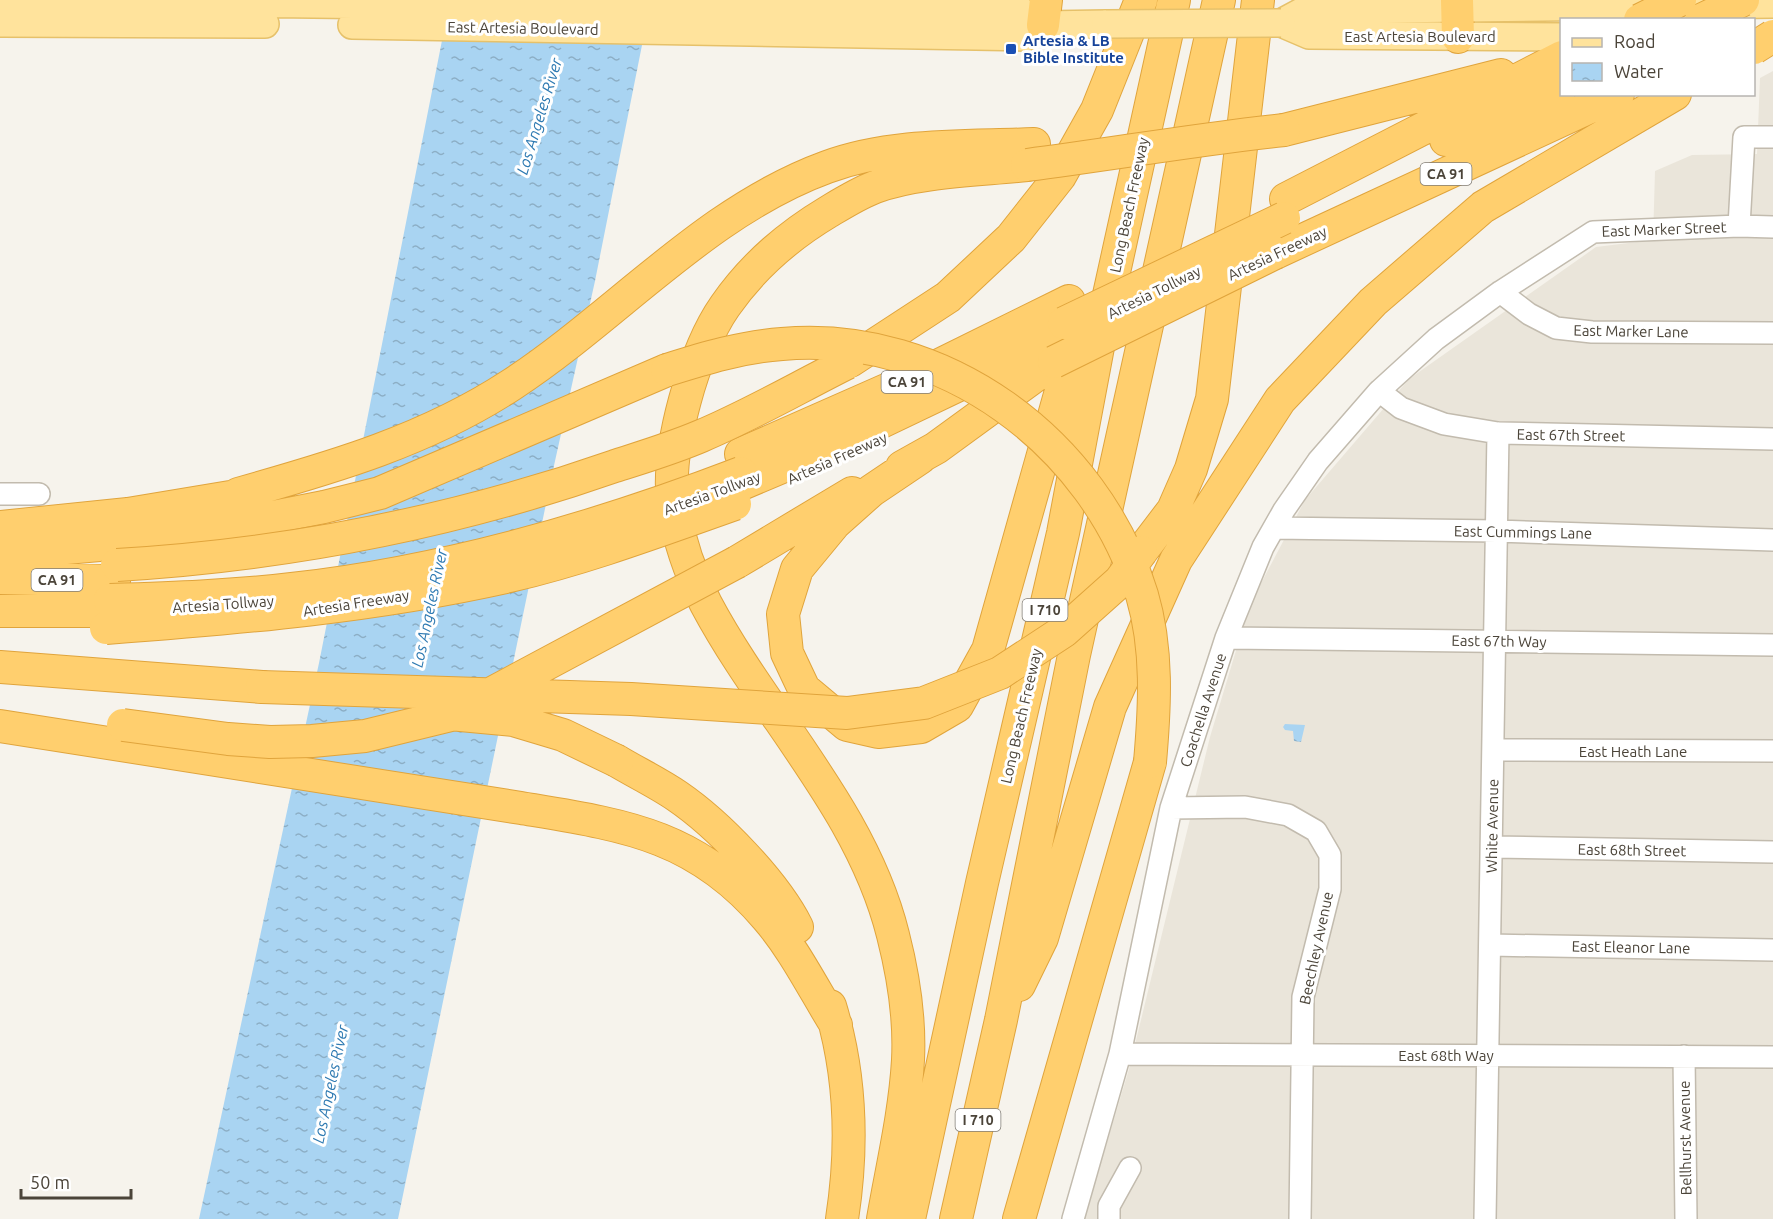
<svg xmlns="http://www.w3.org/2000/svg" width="1773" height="1219" font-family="Ubuntu,sans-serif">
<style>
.residential{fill:#eae5da}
.water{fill:url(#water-ripples)}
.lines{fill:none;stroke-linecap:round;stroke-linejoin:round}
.minor-casing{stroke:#c2bbae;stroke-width:24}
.major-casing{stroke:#e6c16a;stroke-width:30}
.highway-casing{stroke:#e0a43c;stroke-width:34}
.minor{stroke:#fff;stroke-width:21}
.major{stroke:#ffe39c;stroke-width:27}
.highway{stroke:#ffcf6e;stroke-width:32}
.major-bridge-casing{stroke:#e6c16a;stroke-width:30;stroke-linecap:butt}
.highway-bridge-casing{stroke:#e0a43c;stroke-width:34;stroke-linecap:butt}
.major-bridge{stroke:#ffe39c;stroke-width:27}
.highway-bridge{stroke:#ffcf6e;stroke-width:32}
.transit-dot{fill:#1a4fb4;stroke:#fff;stroke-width:2}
.labels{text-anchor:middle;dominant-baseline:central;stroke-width:6;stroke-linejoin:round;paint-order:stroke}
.shield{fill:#fff;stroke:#817c74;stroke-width:1.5}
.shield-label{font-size:14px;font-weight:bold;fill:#4b4439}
.street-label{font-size:15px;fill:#4b4439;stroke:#fff}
.transit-label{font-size:15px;font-weight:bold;fill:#164399;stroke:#fff;text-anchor:start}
.water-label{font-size:16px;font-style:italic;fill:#2e7ab2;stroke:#fff}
</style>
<defs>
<pattern id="water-ripples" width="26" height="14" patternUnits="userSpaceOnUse" patternTransform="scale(1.5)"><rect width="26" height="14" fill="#a9d4f2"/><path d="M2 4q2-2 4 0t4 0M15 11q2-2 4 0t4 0" fill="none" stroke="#8caec5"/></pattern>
</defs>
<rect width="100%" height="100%" fill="#f6f3ec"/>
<!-- residential -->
<path class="residential" d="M 1773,71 L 1773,1219 L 1084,1219 L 1129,1069 L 1210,737 L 1250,604 L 1305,500 L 1409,379 L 1596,247 L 1653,240 L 1655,171 L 1692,155 L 1757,154 L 1760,78 Z"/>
<!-- water -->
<path class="water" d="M 450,0 L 651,0 L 595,281 L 553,470 L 398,1219 L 199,1219 L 319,663 Z
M 1285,724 L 1305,725 L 1301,742 L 1294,741 L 1293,731 L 1285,730 L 1283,727 Z"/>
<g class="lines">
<defs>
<path id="minor" d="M 1739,226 L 1744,137 L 1773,137
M 1500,292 L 1529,314 L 1556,328 L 1592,332 L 1773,333
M 1379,391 L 1401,408 L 1444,424 L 1498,433 L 1773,439
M 0,494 L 39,494
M 1274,528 L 1497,531 L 1773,540
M 1226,638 L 1773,645
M 1493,750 L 1773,751
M 1171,808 L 1245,807 L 1288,815 L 1316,831 L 1330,855 L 1330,889 L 1303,997 L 1300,1219
M 1492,847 L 1773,852
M 1490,945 L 1773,950
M 1120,1054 L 1773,1057
M 1684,1056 L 1686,1219
M 1073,1219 L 1120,1054 L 1171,808 L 1226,638 L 1263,547 L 1284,510 L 1318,461 L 1379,391 L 1436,339 L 1500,292 L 1593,232 L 1739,226 L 1773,227
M 1109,1219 L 1109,1206 L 1130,1168
M 1485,1219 L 1498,433"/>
<path id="major" d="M 7,0 L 1025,13 L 1043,25 L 1106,24
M 0,23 L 265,24
M 1281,23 L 1305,10 L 1773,4
M 1281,23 L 1309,35 L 1562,37
M 352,25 L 1026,37 L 1043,25"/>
<path id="highway" d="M 1457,0 L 1458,37
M 1043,25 L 1046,0
M 1284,130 L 1501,75
M 1446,140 L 1562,86
M 1286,199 L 1562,57
M 1275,253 L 1618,94
M 850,361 L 948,297 L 1011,238 L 1060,176 L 1097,110 L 1141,0
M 741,454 L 909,380 L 1069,301
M 920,458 L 871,491 L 835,523 L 797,569 L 783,614 L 787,653 L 804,689 L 847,725 L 878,732 L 921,727 L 957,706 L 988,650 L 1077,334
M 902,467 L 936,448 L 1054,362
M 739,485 L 829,447 L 1061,336
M 238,494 C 334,467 427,440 511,385 C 618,315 706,211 827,167 C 892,143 966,147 1034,144
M 0,527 L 128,514 L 260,492
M 1141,552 L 1173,510 L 1191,469 L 1212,399 L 1258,0
M 0,554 L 99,545 L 207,530 L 324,507 L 380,493 L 667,370
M 737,562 L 852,493
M 0,578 L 114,581
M 0,611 L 108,611
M 0,667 L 262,687
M 0,726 L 521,808 C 623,825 696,834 767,918 C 794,949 814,990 836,1025
M 617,761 C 637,773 658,783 677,796 C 718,824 775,883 797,927
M 1019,985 L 1042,938 L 1110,707 L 1176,560 L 1280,400 L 1373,302 L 1483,207 L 1675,94
M 830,1006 C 851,1075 853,1148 842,1219
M 883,1219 C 892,1167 905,1113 908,1060 C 910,1020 903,974 893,935 C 862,810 765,715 706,604 C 690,573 678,538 673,503 C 666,449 694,350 725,306 C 752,267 788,236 828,212 C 843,203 859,193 875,187 C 918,171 982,170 1027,165
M 909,1219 L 982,883 L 1063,533 L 1101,331 L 1174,0
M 956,1219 L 1001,1020 L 1074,655 L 1219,0
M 1019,1219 L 1150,762"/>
</defs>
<!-- minor casing -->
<use href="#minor" class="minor-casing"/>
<!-- major casing -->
<use href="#major" class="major-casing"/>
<!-- highway casing -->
<use href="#highway" class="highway-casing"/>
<!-- minor -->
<use href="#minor" class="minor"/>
<!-- major -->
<use href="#major" class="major"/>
<!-- highway -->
<use href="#highway" class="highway"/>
<defs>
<path id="major-bridge" d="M 1106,24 L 1281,23"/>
<path id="highway-bridge" d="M 1640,20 L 1680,0
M 1701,20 L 1743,0
M 1754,48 L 1773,36
M 1027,165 C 1113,154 1198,139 1284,130
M 1064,323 L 1284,218
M 1054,362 L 1275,253
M 667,370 C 705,358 742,347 782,344 C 943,330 1095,442 1142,595 C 1158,649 1155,706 1150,762
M 117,565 C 285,555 455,522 615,466 C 643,457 673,448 701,436 C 751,415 799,387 847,363
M 110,600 C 171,598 232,596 292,589 C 446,572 597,528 741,473
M 106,628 C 242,618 377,606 510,576 C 587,558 661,530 735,504
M 262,687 L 631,699 L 847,713 L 924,703 L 1000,673 L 1064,631 L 1120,581 L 1141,552
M 450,714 L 513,720 L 563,735 L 617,761
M 123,725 L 228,739 L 270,742 L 312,741 L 365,736 L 451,715 L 737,562"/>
</defs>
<!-- major-bridge casing -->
<use href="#major-bridge" class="major-bridge-casing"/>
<!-- highway-bridge casing -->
<use href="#highway-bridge" class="highway-bridge-casing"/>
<!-- major-bridge -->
<use href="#major-bridge" class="major-bridge"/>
<!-- highway-bridge -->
<use href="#highway-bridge" class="highway-bridge"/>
</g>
<!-- markers -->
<rect class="transit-dot" x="1005" y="43" width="12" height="12" rx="3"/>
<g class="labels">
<!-- shield labels -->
<g class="shield">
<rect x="1420.5" y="163" width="51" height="22" rx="4.5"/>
<rect x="881.5" y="371" width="51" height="22" rx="4.5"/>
<rect x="31.5" y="569" width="51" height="22" rx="4.5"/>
<rect x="1022.5" y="599" width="45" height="22" rx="4.5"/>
<rect x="955.5" y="1109" width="45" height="22" rx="4.5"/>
</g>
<g class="shield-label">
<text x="1446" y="174">CA 91</text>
<text x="907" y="382">CA 91</text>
<text x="57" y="580">CA 91</text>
<text x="1045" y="610">I 710</text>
<text x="978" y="1120">I 710</text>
</g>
<!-- street labels -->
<g class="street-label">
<text transform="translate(523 28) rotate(1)">East Artesia Boulevard</text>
<text x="1420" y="36">East Artesia Boulevard</text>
<text transform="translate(1129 205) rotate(-78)">Long Beach Freeway</text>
<text transform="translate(1664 229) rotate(-2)">East Marker Street</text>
<text transform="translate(1277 253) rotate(-25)">Artesia Freeway</text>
<text transform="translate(1154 292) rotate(-26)">Artesia Tollway</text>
<text transform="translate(1631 331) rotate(1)">East Marker Lane</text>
<text transform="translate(1571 435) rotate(1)">East 67th Street</text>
<text transform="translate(837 458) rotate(-24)">Artesia Freeway</text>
<text transform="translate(712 493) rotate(-20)">Artesia Tollway</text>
<text transform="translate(1523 532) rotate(1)">East Cummings Lane</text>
<text transform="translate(356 603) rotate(-9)">Artesia Freeway</text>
<text transform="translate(223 604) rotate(-4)">Artesia Tollway</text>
<text transform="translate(1499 641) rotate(1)">East 67th Way</text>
<text transform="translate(1203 710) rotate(-72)">Coachella Avenue</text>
<text transform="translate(1021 716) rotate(-77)">Long Beach Freeway</text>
<text x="1633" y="751">East Heath Lane</text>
<text transform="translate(1492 826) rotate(-89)">White Avenue</text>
<text transform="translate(1632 850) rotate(1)">East 68th Street</text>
<text transform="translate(1631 947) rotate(1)">East Eleanor Lane</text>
<text transform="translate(1316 948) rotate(-78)">Beechley Avenue</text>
<text x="1446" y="1055">East 68th Way</text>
<text transform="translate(1685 1138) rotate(-91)">Bellhurst Avenue</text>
</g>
<!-- transit labels -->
<g class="transit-label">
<text x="1023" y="40">Artesia &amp; LB<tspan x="1023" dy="17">Bible Institute</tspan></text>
</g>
<!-- water labels -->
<g class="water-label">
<text transform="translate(539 116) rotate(-73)">Los Angeles River</text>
<text transform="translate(429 608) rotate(-78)">Los Angeles River</text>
<text transform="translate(330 1084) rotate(-78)">Los Angeles River</text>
</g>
</g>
<!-- legend -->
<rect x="1560" y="18" width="195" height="78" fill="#ffffff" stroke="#b7b4b0" stroke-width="1.5"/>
<rect x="1572" y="38" width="30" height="9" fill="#ffe39c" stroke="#b7b4b0" stroke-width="1.5"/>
<text x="1614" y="48" font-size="18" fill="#4b4439">Road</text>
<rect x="1572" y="63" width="30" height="18" fill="url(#water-ripples)" stroke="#b7b4b0" stroke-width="1.5"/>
<text x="1614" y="78" font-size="18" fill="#4b4439">Water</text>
<!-- scale -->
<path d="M21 1189v9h110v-9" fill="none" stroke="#4b4439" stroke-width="3"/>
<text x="30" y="1189" font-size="18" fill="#4b4439" stroke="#ffffff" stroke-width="4.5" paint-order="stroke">50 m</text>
</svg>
